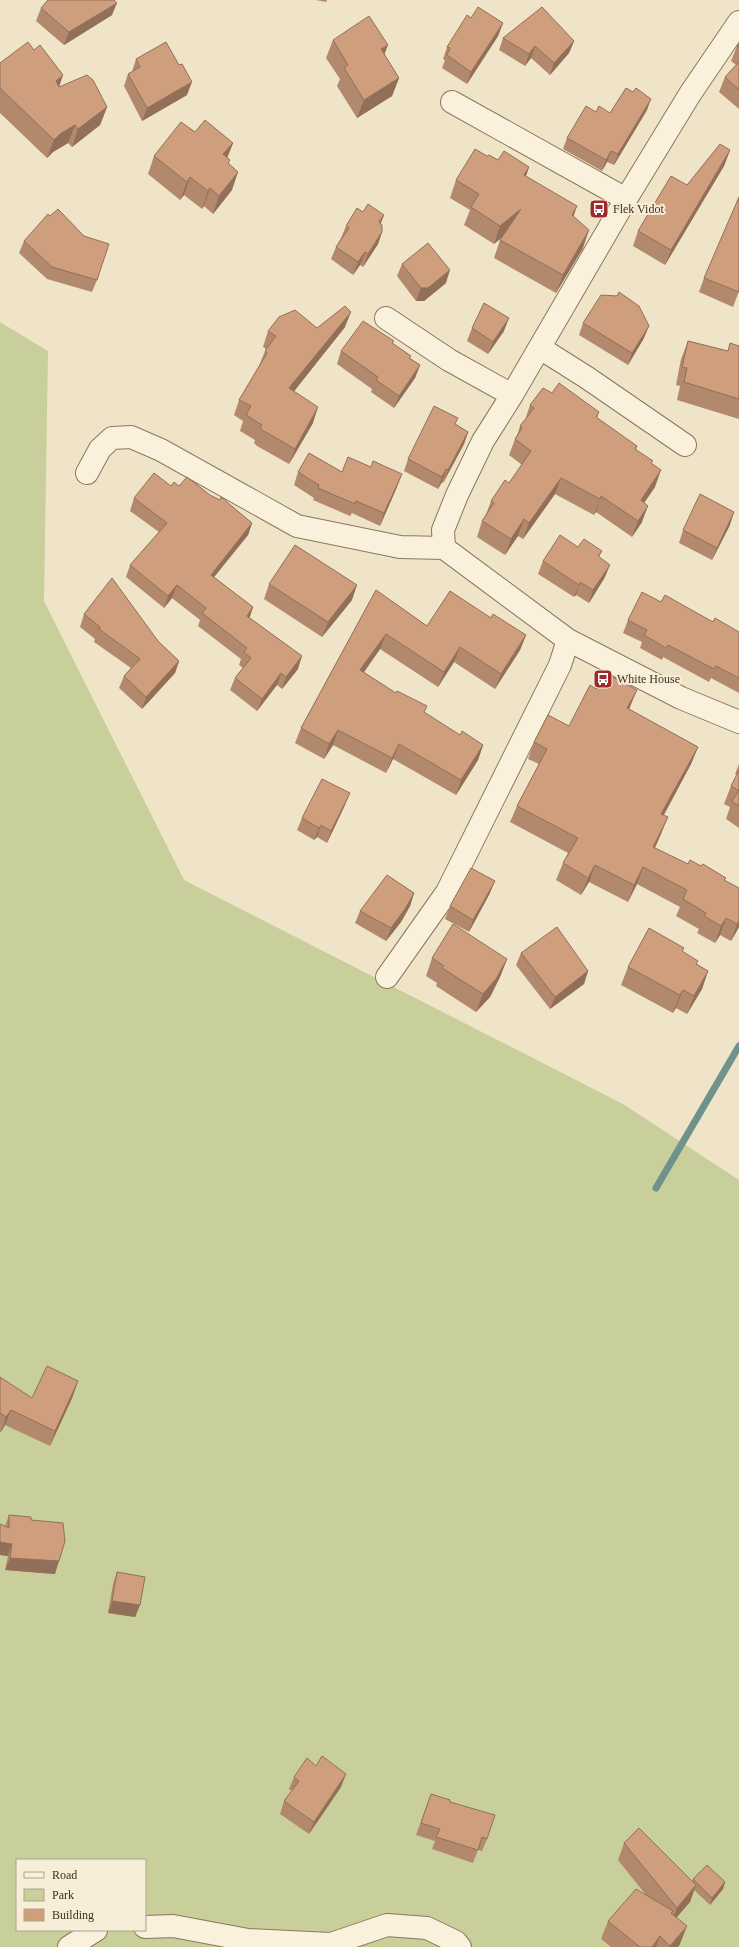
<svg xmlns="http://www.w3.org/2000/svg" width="739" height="1947" font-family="Georgia,serif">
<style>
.green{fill:#c9cf9b;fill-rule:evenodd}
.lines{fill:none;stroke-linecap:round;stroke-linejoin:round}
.stream{stroke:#6f938a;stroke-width:7}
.minor-casing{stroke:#8d765c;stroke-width:24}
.minor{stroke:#faf1dc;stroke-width:22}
.wall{fill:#b2896c}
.shaded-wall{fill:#916f58}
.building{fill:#cf9f7d;stroke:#916f58}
.labels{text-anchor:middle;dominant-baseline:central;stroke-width:4;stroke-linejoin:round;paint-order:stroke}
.poi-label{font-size:12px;fill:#3d2e20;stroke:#f7eed8;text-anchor:start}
</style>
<rect width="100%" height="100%" fill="#f0e4c8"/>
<!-- green -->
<path class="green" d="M 0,322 L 48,351 L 44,601 L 184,880 L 623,1104 L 739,1180 L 739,1947 L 0,1947 ZM 17,1860 L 145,1860 L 145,1930 L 17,1930 Z"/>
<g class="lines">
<!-- stream -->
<path class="stream" d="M 656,1188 L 739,1046"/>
<defs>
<path id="minor" d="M 452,102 L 626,199
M 386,318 L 449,360 L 512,395
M 540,348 L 586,377 L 685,445
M 87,473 L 100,449 L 112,438 L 131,437 L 161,450 L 297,526 L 400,547 L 444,548 L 568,640 L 681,698 L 739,722
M 444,548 L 443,530 L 457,495 L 483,441 L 512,395 L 626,199 L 690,94 L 739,22
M 387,977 L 447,892 L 560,665 L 568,640
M 145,1927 L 173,1926 L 248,1940 L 331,1944 L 387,1925 L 427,1928 L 456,1942 L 460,1947
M 69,1947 L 96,1930"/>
</defs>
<!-- minor casing -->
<use href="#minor" class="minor-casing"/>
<!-- minor -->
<use href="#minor" class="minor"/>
</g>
<!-- wall -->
<path class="wall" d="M 316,0 L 327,0 L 326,2 Z
M 41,8 L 112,15 L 64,45 L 36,21 Z
M 471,18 L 503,23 L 498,36 L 467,84 L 442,68 L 445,60 L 443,59 L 447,47 Z
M 503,38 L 574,41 L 569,53 L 550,75 L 531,58 L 525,66 L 499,50 Z
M 333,40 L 384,54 L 399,78 L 392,96 L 357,118 L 337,86 L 340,79 L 326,58 Z
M 739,44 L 739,109 L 719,92 L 725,77 L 736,65 L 731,61 L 737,46 Z
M 136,59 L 187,95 L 142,121 L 124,86 L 128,74 L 132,72 Z
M 0,63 L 107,107 L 100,125 L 72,147 L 68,143 L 53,152 L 47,158 L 0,113 Z
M 647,110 L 614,165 L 607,162 L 602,171 L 563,149 L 567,138 L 596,112 L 610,113 Z
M 195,132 L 233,143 L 227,158 L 229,164 L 232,190 L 213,214 L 204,206 L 202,209 L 184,195 L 180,200 L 148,174 L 154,156 Z
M 730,150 L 724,166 L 665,265 L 633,246 L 638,231 L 687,185 Z
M 487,156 L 498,160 L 529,167 L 526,176 L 574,217 L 583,248 L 556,293 L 494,258 L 500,240 L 503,236 L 494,244 L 464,225 L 470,210 L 450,198 L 456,180 Z
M 363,212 L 384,215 L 381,223 L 382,232 L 378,244 L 363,267 L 360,265 L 353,275 L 331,259 L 336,247 L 341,238 L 346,226 Z
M 50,216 L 84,236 L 97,280 L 92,292 L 47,279 L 19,253 L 24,241 Z
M 402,264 L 446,283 L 424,301 L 416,301 L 397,276 Z
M 704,278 L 739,291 L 733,307 L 699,292 Z
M 583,323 L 644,338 L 628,365 L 579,335 Z
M 345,327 L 294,391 L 313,423 L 289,464 L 257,446 L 254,443 L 255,440 L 240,431 L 243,421 L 234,415 L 239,400 L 259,366 L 265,351 L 266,349 L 263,347 L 268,331 Z
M 472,328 L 504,331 L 488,354 L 467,341 Z
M 688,341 L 727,351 L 739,346 L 739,419 L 677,400 L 680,386 L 676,385 L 681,359 Z
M 393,344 L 411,356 L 410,358 L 420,365 L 415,378 L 394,408 L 371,392 L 372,389 L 337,364 L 341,351 Z
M 552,393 L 599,412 L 597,418 L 637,446 L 636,450 L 652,464 L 655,487 L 644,503 L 642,522 L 632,537 L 596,512 L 594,515 L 555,494 L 523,539 L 518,536 L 505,555 L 477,537 L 482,521 L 485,517 L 491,501 L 509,483 L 522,465 L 509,455 L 515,439 L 517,436 L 520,426 L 525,420 L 530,405 Z
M 456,424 L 468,432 L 464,444 L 443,483 L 442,482 L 438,489 L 404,471 L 408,459 Z
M 298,472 L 342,472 L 397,487 L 380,526 L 352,513 L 350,516 L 313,500 L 314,498 L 294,485 Z
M 171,486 L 179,486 L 210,495 L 252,523 L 248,535 L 214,577 L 253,607 L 249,618 L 298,669 L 282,689 L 277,685 L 257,711 L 230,690 L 235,678 L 243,668 L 239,665 L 241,659 L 198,626 L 200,620 L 172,598 L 164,608 L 126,577 L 130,565 L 159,532 L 130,511 L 134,498 Z
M 730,525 L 712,560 L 679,543 L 683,530 Z
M 578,547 L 602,551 L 599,557 L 605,577 L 589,603 L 576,595 L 574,597 L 538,574 L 543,561 Z
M 269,584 L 352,600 L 322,637 L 264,599 Z
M 376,590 L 427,626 L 491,618 L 526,635 L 520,650 L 495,689 L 454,662 L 438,687 L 380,649 L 364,672 L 425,713 L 460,735 L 483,745 L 478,760 L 456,795 L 393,759 L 386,773 L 333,745 L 324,759 L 295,743 L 301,728 Z
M 661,602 L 739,632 L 739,693 L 711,678 L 709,682 L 663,657 L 662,660 L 640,648 L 642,642 L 623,633 L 628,620 Z
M 84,614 L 158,641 L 179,661 L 175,673 L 142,709 L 119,688 L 124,676 L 131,668 L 94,642 L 95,639 L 80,627 Z
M 596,689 L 630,707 L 629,710 L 698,747 L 691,764 L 664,815 L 661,834 L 655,848 L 688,864 L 725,880 L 739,927 L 731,941 L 720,935 L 715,943 L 697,933 L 699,929 L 676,916 L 680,907 L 637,884 L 628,902 L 589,882 L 581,895 L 556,880 L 563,863 L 568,853 L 510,822 L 517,806 L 539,764 L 528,759 L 534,742 L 569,726 Z
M 739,764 L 739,828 L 726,819 L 730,807 L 724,804 L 731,786 L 737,775 L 735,774 Z
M 345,805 L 327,843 L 317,837 L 314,840 L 297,830 L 302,818 Z
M 414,893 L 410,906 L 401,922 L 386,941 L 355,923 L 360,911 Z
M 490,893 L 469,932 L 445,919 L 450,906 Z
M 682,952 L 697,964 L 708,971 L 702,989 L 687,1014 L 676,1008 L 673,1013 L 621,985 L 628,967 Z
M 521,953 L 588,971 L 584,984 L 550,1009 L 516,965 Z
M 432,958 L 507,959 L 500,977 L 490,997 L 476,1012 L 436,986 L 437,983 L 426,976 Z
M 0,1377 L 32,1398 L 73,1396 L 50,1446 L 5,1425 L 1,1432 L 0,1432 Z
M 9,1515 L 31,1520 L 55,1574 L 5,1570 L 8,1556 L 0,1555 L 0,1524 L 5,1526 Z
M 117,1572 L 140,1605 L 135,1617 L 108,1613 L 113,1584 Z
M 294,1777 L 341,1787 L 309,1834 L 280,1814 L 284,1801 L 292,1791 L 289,1789 Z
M 431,1794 L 450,1802 L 487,1839 L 482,1851 L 478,1850 L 473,1863 L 432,1849 L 435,1841 L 416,1835 Z
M 624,1843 L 692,1881 L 693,1879 L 725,1882 L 723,1889 L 710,1905 L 694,1890 L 690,1902 L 676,1917 L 680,1944 L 678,1947 L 611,1947 L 601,1939 L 608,1921 L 646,1895 L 618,1860 Z"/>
<!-- shaded-wall -->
<path class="shaded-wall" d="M 117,3 L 112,15 L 64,45 L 69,32 Z
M 503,23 L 498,36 L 467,84 L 471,72 Z
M 574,41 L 569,53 L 550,75 L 554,63 Z
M 388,45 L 381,63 L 381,49 Z
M 535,46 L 531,58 L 525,66 L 529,54 Z
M 63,75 L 57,94 L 56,81 Z
M 399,78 L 392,96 L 357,118 L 364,100 Z
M 192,82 L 187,95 L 142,121 L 147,108 Z
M 651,99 L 647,110 L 614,165 L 618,154 Z
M 107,107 L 100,125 L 72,147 L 78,129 Z
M 75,125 L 68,143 L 53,152 L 47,158 L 54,140 L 60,134 Z
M 233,143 L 226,161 L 223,154 Z
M 730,150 L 724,166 L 665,265 L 671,250 Z
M 611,151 L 607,162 L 602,171 L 606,160 Z
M 529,167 L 523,185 L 524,175 Z
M 238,172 L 232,190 L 213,214 L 219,196 Z
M 190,177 L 184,195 L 180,200 L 187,182 Z
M 210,188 L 204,206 L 202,209 L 208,191 Z
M 577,206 L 571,224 L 572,215 Z
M 521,209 L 515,227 L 494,244 L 500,226 Z
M 384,215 L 379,227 L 379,222 Z
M 589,230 L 583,248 L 556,293 L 563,275 Z
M 382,232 L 378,244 L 363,267 L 368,254 Z
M 365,252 L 360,265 L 353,275 L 358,262 Z
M 450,270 L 446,283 L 424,301 L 416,301 L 421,288 Z
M 351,312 L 345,327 L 284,404 L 289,388 Z
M 509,318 L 504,331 L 488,354 L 493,342 Z
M 649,326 L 644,338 L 628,365 L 632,353 Z
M 420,365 L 415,378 L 394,408 L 399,396 Z
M 318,407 L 313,423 L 289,464 L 295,449 Z
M 468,432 L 464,444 L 443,483 L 448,470 Z
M 446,469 L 442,482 L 438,489 L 442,477 Z
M 661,470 L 655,487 L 635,516 L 641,500 Z
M 402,474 L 397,487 L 380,526 L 384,513 Z
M 561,478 L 555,494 L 523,539 L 529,523 Z
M 601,496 L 596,512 L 594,515 L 600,499 Z
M 648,506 L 642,522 L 632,537 L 638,521 Z
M 734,512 L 730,525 L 712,560 L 717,548 Z
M 524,519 L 518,536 L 505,555 L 511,539 Z
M 252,523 L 248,535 L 206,587 L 211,575 Z
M 610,565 L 605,577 L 589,603 L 593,590 Z
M 580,582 L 576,595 L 574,597 L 579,585 Z
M 177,585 L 172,598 L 164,608 L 168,596 Z
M 357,585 L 352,600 L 322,637 L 328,622 Z
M 253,607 L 249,620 L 247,616 Z
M 386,634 L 380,649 L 355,685 L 360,670 Z
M 526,635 L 520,650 L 495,689 L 501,674 Z
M 460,647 L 454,662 L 438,687 L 444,672 Z
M 302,656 L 298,669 L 282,689 L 286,677 Z
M 179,661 L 175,673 L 142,709 L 146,697 Z
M 281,673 L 277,685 L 257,711 L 262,699 Z
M 637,690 L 630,707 L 621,725 L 627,708 Z
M 338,730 L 333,745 L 324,759 L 329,744 Z
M 399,744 L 393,759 L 386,773 L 392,758 Z
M 483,745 L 478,760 L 456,795 L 461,780 Z
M 698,747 L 691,764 L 655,831 L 661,814 Z
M 350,793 L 345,805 L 327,843 L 331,831 Z
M 668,817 L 661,834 L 647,864 L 653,847 Z
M 321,825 L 317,837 L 314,840 L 319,828 Z
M 595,865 L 589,882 L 581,895 L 588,878 Z
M 643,867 L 637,884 L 628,902 L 634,885 Z
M 495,881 L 490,893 L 469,932 L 473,920 Z
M 414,893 L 410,906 L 401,922 L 386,941 L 391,928 Z
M 726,918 L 720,935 L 715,943 L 721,926 Z
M 739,921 L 739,927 L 731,941 L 737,924 Z
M 507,959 L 500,977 L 490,997 L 476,1012 L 483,994 Z
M 588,971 L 584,984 L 550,1009 L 555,997 Z
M 708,971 L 702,989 L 687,1014 L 694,996 Z
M 683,990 L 676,1008 L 673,1013 L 680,995 Z
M 78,1381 L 73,1396 L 50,1446 L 55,1431 Z
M 11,1410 L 5,1425 L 1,1432 L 6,1417 Z
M 0,1542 L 12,1544 L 8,1556 L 0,1555 Z
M 10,1558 L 59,1561 L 55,1574 L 5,1570 Z
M 112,1601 L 140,1605 L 135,1617 L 108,1613 Z
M 346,1774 L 341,1787 L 309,1834 L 314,1822 Z
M 725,1882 L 723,1889 L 710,1905 L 712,1898 Z
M 696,1885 L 690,1902 L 671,1924 L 677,1908 Z
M 687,1926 L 680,1944 L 678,1947 L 670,1947 Z
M 660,1936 L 656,1947 L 652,1947 Z"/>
<!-- building -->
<path class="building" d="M 48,0 L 114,0 L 117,3 L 69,32 L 41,8 Z
M 478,7 L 503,23 L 471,72 L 447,55 L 450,48 L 447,47 L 467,15 L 471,18 Z
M 542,7 L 574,41 L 554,63 L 535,46 L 529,54 L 503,38 Z
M 369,16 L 388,45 L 381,49 L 399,78 L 364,100 L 344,68 L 348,65 L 333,40 Z
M 28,42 L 34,50 L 40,45 L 63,75 L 56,81 L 59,87 L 87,75 L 93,80 L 107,107 L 78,129 L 75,125 L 60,134 L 54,140 L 0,88 L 0,63 Z
M 166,42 L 179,65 L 182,64 L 192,82 L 147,108 L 128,74 L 140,67 L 136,59 Z
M 739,44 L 739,48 L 737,46 Z
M 739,62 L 739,90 L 725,77 Z
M 626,88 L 633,92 L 636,88 L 651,99 L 618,154 L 611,151 L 606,160 L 567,138 L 586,106 L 596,112 L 599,106 L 610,113 Z
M 205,120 L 233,143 L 223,154 L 230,160 L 228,163 L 238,172 L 219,196 L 210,188 L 208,191 L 190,177 L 187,182 L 154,156 L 181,122 L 195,132 Z
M 720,144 L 730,150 L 671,250 L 638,231 L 671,176 L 687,185 Z
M 475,149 L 487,156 L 489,155 L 498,160 L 504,151 L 529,167 L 524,175 L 577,206 L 572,215 L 589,230 L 563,275 L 500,240 L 521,209 L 500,226 L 471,207 L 479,194 L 456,180 Z
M 739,197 L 739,292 L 704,278 Z
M 368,204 L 384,215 L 379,222 L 382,225 L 382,232 L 368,254 L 365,252 L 358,262 L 336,247 L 349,228 L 346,226 L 357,208 L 363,212 Z
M 58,209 L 84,236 L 109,244 L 97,280 L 52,267 L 24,241 L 48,214 L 50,216 Z
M 428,243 L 450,270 L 428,288 L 421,288 L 402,264 Z
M 619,292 L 639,306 L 649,326 L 632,353 L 583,323 L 601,295 L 617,296 Z
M 484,303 L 509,318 L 493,342 L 472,328 Z
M 345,306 L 351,312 L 289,388 L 318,407 L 295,449 L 262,430 L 260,427 L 262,425 L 246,415 L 251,406 L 239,400 L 267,353 L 265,351 L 276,336 L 268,331 L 279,317 L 295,310 L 317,328 Z
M 363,321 L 394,341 L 392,343 L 411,356 L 409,358 L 420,365 L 399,396 L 376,380 L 378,377 L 341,351 Z
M 688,341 L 728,351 L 730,343 L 739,346 L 739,399 L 684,382 L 687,368 L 682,367 Z
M 559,383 L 599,412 L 596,417 L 637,446 L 635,449 L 653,461 L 651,463 L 661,470 L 641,500 L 648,506 L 638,521 L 601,496 L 600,499 L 561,478 L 529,523 L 524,519 L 511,539 L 482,521 L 494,503 L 491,501 L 505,480 L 509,483 L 531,451 L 515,439 L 522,428 L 520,426 L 534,408 L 530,405 L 543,388 L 552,393 Z
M 434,406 L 458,418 L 455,424 L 468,432 L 448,470 L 446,469 L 442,477 L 408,459 Z
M 309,453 L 342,472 L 348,457 L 371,467 L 373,461 L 402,474 L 384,513 L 356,501 L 355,504 L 318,488 L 319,485 L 298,472 Z
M 154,473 L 171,486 L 174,482 L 179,486 L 187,477 L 210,495 L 220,500 L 221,497 L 252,523 L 211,575 L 253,607 L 247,616 L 302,656 L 286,677 L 281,673 L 262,699 L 235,678 L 251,658 L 244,652 L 247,648 L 202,613 L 206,608 L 177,585 L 168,596 L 130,565 L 167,523 L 134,498 Z
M 700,494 L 734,512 L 717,548 L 683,530 Z
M 560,535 L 578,547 L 584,539 L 602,551 L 598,556 L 610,565 L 593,590 L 580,582 L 579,585 L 543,561 Z
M 295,545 L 357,585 L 328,622 L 269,584 Z
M 112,578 L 158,641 L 179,661 L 146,697 L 124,676 L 140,659 L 99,629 L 100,627 L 84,614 Z
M 376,590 L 427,626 L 450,591 L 491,618 L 493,614 L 526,635 L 501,674 L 460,647 L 444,672 L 386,634 L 360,670 L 396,693 L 397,691 L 427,706 L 424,712 L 460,735 L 462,731 L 483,745 L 461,780 L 399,744 L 392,758 L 338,730 L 329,744 L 301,728 Z
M 642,592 L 661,602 L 665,595 L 713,622 L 715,618 L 739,632 L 739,678 L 716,666 L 714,669 L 668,645 L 666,648 L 644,635 L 647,630 L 628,620 Z
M 605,673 L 637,690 L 627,708 L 698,747 L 661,814 L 668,817 L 653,847 L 688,864 L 690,860 L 701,866 L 703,864 L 726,878 L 724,880 L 739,888 L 739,921 L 737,924 L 726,918 L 721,926 L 704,916 L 706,913 L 683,899 L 687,890 L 643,867 L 634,885 L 595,865 L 588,878 L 563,863 L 578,838 L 517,806 L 547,749 L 534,742 L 548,715 L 569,726 L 590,685 L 596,689 Z
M 739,770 L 739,806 L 732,801 L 739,791 L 731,786 Z
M 322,779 L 350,793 L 331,831 L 321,825 L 319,828 L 302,818 Z
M 471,868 L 495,881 L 473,920 L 450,906 Z
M 387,875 L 414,893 L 405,909 L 391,928 L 360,911 Z
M 453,924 L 507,959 L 496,979 L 483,994 L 442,968 L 444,966 L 432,958 Z
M 557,927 L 588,971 L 555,997 L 521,953 Z
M 649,928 L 684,948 L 682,951 L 698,961 L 696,964 L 708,971 L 694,996 L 683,990 L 680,995 L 628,967 Z
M 47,1366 L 78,1381 L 55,1431 L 11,1410 L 6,1417 L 0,1413 L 0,1377 L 32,1398 Z
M 9,1515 L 31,1517 L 31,1520 L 63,1523 L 65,1541 L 59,1561 L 10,1558 L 12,1544 L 0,1542 L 0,1524 L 9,1528 Z
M 117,1572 L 145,1577 L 140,1605 L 112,1601 Z
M 322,1756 L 346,1774 L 314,1822 L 284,1801 L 299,1781 L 294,1777 L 307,1758 L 316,1766 Z
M 431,1794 L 450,1800 L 450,1802 L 495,1815 L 487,1839 L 482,1837 L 478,1850 L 436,1837 L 440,1829 L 421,1823 Z
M 639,1828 L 696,1885 L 677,1908 L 624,1843 Z
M 707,1865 L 725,1882 L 712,1898 L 693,1879 Z
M 636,1889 L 673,1911 L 671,1913 L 687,1926 L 670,1946 L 660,1936 L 652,1947 L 640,1947 L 608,1921 Z"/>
<!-- icons -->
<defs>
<symbol id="bus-square" viewBox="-11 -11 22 22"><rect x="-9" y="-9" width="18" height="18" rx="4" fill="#9e2a2b" stroke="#f7eed8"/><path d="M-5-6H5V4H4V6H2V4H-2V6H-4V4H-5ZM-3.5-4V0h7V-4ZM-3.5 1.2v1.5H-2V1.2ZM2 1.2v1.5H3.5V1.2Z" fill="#fff"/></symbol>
</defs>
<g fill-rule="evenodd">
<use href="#bus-square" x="588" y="198" width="22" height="22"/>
<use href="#bus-square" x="592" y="668" width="22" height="22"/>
</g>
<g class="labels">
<!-- poi labels -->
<g class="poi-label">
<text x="613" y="209">Flek Vidot</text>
<text x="617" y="679">White House</text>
</g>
</g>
<!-- legend -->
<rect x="16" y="1859" width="130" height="72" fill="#f7eed8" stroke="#ada18e"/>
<rect x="24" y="1872" width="20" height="6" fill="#faf1dc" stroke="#ada18e"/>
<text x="52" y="1879" font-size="12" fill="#3d2e20">Road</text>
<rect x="24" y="1889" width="20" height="12" fill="#c9cf9b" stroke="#ada18e"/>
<text x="52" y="1899" font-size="12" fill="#3d2e20">Park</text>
<rect x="24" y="1909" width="20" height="12" fill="#cf9f7d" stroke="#ada18e"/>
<text x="52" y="1919" font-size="12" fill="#3d2e20">Building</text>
</svg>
